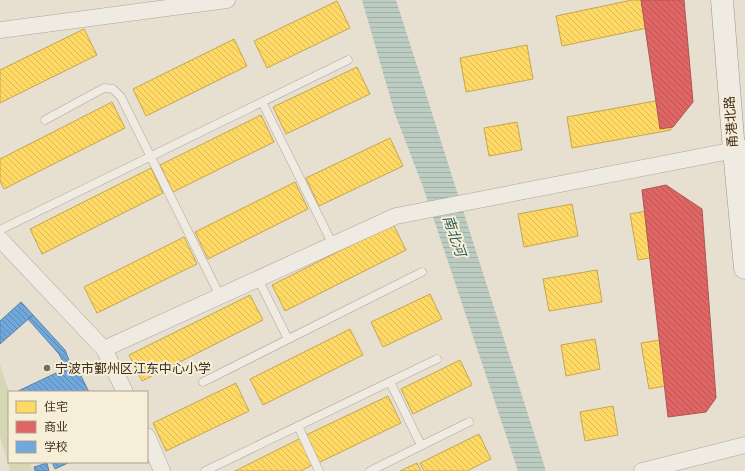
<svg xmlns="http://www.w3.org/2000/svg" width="745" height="471" font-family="'Zilla Slab','Noto Sans SC',serif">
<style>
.pitch{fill:#d6d7b3}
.water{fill:url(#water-rules)}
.homes{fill:url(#homes-back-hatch);stroke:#c5a651}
.shops{fill:url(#shops-back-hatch);stroke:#af5551}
.schools{fill:url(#schools-back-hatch);stroke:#6083a4}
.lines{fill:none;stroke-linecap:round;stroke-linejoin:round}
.service-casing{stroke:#ada599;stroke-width:9}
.minor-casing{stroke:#ada599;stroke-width:17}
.secondary-casing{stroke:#9c958a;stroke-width:23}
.service{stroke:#efebe3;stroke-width:8}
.minor{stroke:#efebe3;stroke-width:16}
.secondary{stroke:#efebe3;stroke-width:22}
.poi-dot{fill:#786c5e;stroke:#f7eed8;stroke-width:1.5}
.labels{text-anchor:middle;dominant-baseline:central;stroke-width:4;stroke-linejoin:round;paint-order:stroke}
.street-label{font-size:13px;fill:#3d2e20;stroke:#f7eed8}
.poi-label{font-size:13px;fill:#3d2e20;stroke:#f7eed8;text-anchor:start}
.water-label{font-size:14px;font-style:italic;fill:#2f5d5a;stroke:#f7eed8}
</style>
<defs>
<pattern id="water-rules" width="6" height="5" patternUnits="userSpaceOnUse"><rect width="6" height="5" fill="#bcccc2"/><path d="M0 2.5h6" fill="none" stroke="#a2b0a6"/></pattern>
<pattern id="homes-back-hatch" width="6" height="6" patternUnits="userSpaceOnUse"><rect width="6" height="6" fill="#ffd966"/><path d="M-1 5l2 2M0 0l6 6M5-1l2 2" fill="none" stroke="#dbbb58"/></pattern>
<pattern id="shops-back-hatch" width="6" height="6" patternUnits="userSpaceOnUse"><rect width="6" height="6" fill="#e06666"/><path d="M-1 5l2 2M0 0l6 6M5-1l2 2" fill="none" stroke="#b75454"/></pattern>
<pattern id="schools-back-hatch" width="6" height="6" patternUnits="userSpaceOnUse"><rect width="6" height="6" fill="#6fa8dc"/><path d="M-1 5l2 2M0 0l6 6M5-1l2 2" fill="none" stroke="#5c89b2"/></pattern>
</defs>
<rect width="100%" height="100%" fill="#e7e0d1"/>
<!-- pitch -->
<path class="pitch" d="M 0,364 L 9,393 L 9,462 L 30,462 L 33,471 L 10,471 L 0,436 Z"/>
<!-- water -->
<path class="water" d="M 362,0 L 396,0 L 546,471 L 518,471 L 423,187 L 395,114 Z"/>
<!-- homes -->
<path class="homes" d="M 632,0 L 667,0 L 671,23 L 562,46 L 556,16 Z
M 337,1 L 350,28 L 267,68 L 254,41 Z
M 84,29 L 97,55 L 0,103 L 0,70 Z
M 234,39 L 247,66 L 146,116 L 133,89 Z
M 527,45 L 533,79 L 466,92 L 460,58 Z
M 357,67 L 370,94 L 286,134 L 273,107 Z
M 666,99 L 671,130 L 572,148 L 567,117 Z
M 112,102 L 125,128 L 4,189 L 0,181 L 0,159 Z
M 261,115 L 274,142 L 173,192 L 160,165 Z
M 517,122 L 522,150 L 489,156 L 484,128 Z
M 390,138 L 403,166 L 319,206 L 306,178 Z
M 151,168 L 163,193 L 42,254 L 30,229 Z
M 295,182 L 308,209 L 208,259 L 195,232 Z
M 572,204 L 578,236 L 524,247 L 518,214 Z
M 685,204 L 693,250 L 638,260 L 630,214 Z
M 393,224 L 406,250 L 285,311 L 272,285 Z
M 184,237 L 197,264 L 97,313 L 84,287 Z
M 597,270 L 602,302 L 549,311 L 543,279 Z
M 430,294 L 442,319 L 383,347 L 371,322 Z
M 250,295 L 263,320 L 142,381 L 129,355 Z
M 350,329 L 363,355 L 263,405 L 250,379 Z
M 696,334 L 704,379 L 649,389 L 641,343 Z
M 595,339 L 600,369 L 566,376 L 561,345 Z
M 460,360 L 472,385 L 413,414 L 401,389 Z
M 236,383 L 249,411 L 166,451 L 153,423 Z
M 388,396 L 401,423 L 318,463 L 304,436 Z
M 613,406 L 618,435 L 585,441 L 580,412 Z
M 479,434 L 491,459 L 467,471 L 424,471 L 420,463 Z
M 301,438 L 314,464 L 301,471 L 235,471 Z
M 417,463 L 421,471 L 400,471 Z"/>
<!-- shops -->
<path class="shops" d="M 641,0 L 684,0 L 693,102 L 673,127 L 660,129 Z
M 666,185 L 702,209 L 716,398 L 706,412 L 668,417 L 642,190 Z"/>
<!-- schools -->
<path class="schools" d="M 21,302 L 33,315 L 0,344 L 0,321 Z
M 33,315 L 65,350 L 71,365 L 66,368 L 59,354 L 28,319 Z
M 75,364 L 89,392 L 18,392 L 18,391 Z
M 52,462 L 70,462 L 55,469 Z
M 47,463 L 49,471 L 35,471 L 34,467 Z"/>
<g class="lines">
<defs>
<path id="service" d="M 262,102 L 333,245
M 45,120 L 104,88 L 113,89 L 121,97 L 220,296
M 0,230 L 348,60
M 258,279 L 288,339
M 203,382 L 422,272
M 390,382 L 421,445
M 298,426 L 319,471
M 205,471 L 437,359
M 370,471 L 469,422"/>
<path id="minor" d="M 0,30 L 227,0
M 0,239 L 104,349 L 125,392
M 104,349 L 396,216 L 745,148
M 147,436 L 162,471
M 642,471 L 745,445"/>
<path id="secondary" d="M 722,0 L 734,151 L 745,268"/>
</defs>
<!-- service casing -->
<use href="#service" class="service-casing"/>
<!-- minor casing -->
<use href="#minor" class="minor-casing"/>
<!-- secondary casing -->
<use href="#secondary" class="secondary-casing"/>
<!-- service -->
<use href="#service" class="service"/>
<!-- minor -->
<use href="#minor" class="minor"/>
<!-- secondary -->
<use href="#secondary" class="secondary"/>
</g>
<!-- markers -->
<circle class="poi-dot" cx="47" cy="368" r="4"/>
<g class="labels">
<!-- street labels -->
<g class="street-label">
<text transform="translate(731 122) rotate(-94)">甬港北路</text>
</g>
<!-- poi labels -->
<g class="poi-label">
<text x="55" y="368">宁波市鄞州区江东中心小学</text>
</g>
<!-- water labels -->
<g class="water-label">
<text transform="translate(454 236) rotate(71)">南北河</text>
</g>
</g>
<!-- legend -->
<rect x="8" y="391" width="140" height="72" fill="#f7eed8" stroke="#ada18e"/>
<rect x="16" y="401" width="20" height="12" fill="#ffd966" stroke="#ada18e"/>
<text x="44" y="411" font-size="12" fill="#3d2e20">住宅</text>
<rect x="16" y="421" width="20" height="12" fill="#e06666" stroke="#ada18e"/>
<text x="44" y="431" font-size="12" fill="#3d2e20">商业</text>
<rect x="16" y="441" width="20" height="12" fill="#6fa8dc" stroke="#ada18e"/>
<text x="44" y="451" font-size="12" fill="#3d2e20">学校</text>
</svg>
